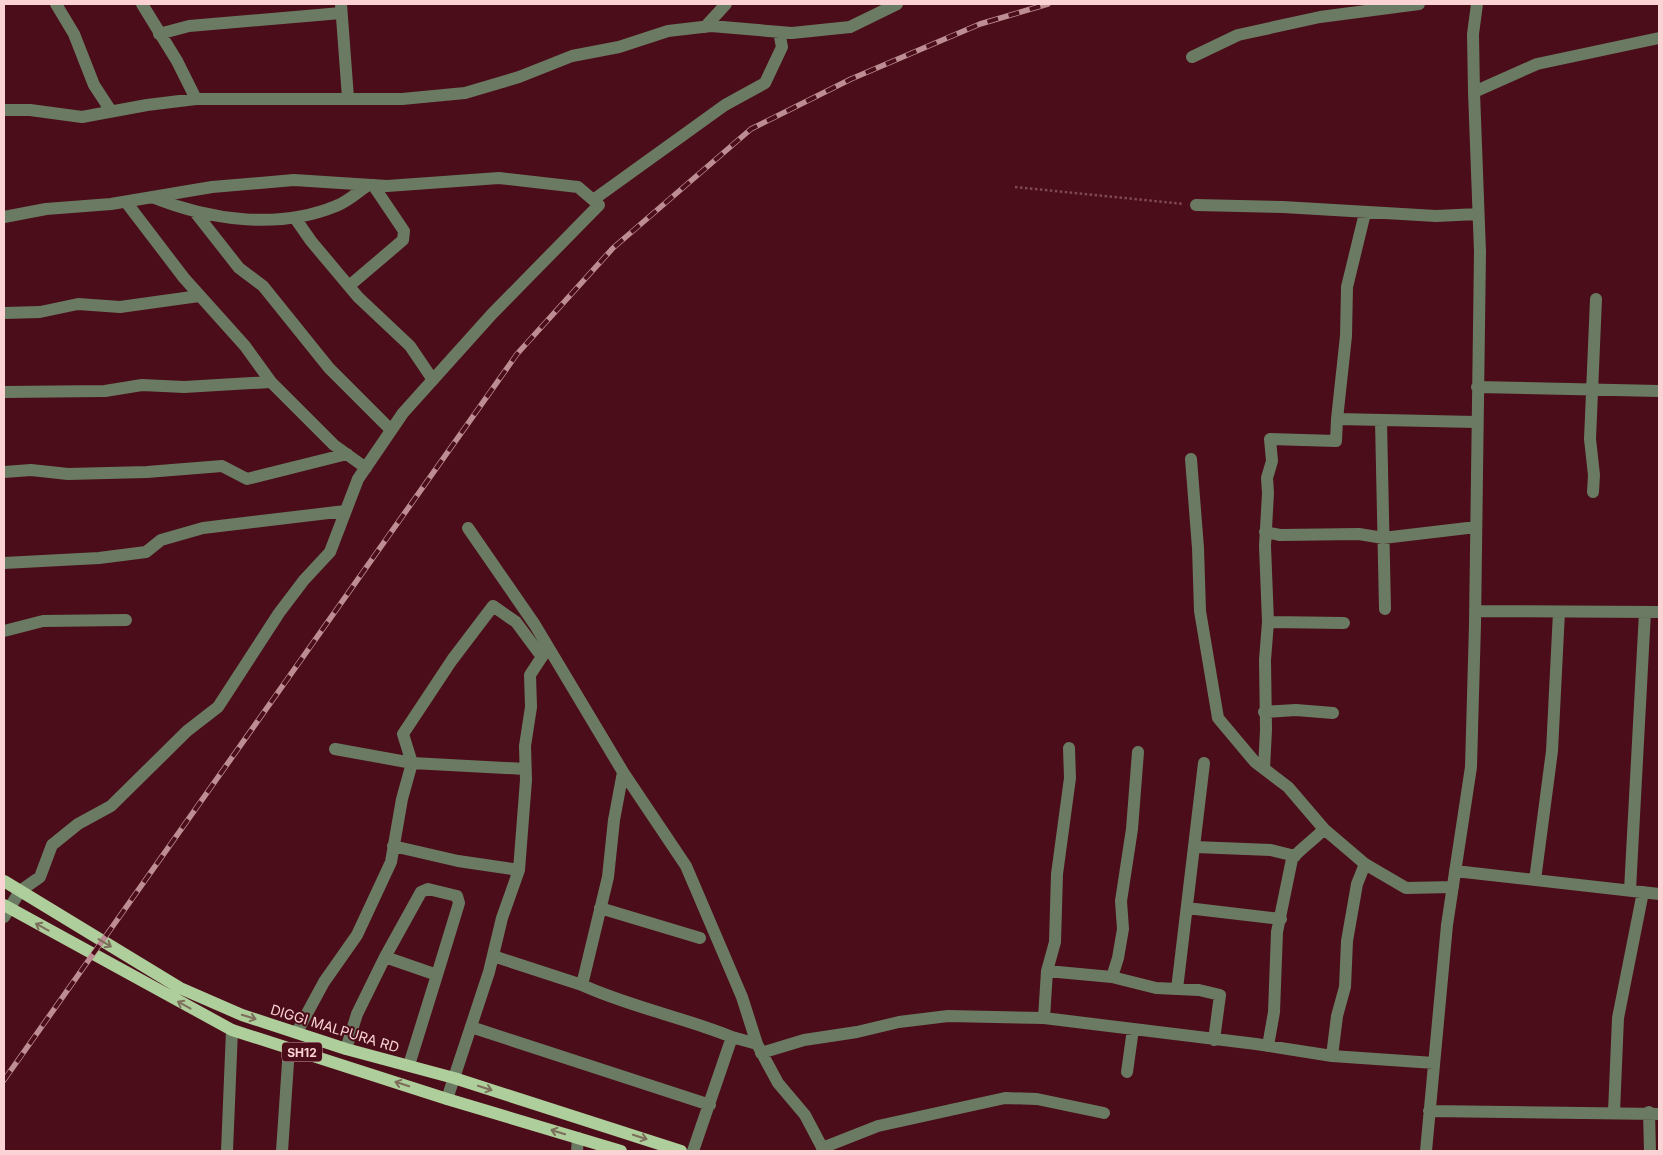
<svg xmlns="http://www.w3.org/2000/svg" width="1663" height="1155" font-family="Inter,sans-serif">
<style>
.lines{fill:none;stroke-linecap:round;stroke-linejoin:round}
.path{stroke:#7f4952;stroke-width:2.5;stroke-dasharray:2.5 2.5;stroke-linecap:butt}
.minor{stroke:#6b7a62;stroke-width:12}
.major{stroke:#aece9b;stroke-width:12}
.rail-casing{stroke:#bd8d93;stroke-width:5.5}
.rail{stroke:#4a0d19;stroke-width:4;stroke-dasharray:11;stroke-linecap:butt}
.oneway{stroke:#7c6e5a}
.labels{text-anchor:middle;dominant-baseline:central;stroke-width:4;stroke-linejoin:round;paint-order:stroke}
.shield{fill:#4a0d19;stroke:#c6989d;stroke-width:1}
.shield-label{font-size:12px;font-weight:bold;fill:#fbd3d5}
.street-label{font-size:14px;fill:#fbd3d5;stroke:#4a0d19}
</style>
<rect width="100%" height="100%" fill="#4a0d19"/>
<g class="lines">
<!-- path -->
<path class="path" d="M 1015,187 L 1184,204"/>
<!-- minor -->
<path class="minor" d="M 56,4 L 74,34 L 94,85 L 111,111
M 142,4 L 177,61 L 196,99
M 341,4 L 348,98
M 705,27 L 726,4
M 159,34 L 189,26 L 341,13
M 1192,57 L 1238,35 L 1320,17 L 1419,4
M 1474,92 L 1473,34 L 1477,4
M 4,110 L 30,110 L 82,117 L 147,105 L 196,99 L 402,99 L 465,93 L 519,77 L 572,56 L 619,47 L 668,31 L 711,26 L 792,33 L 850,27 L 897,4
M 152,197 C 209,220 278,230 336,206 C 347,202 358,192 368,185
M 593,200 L 725,105 L 765,83 L 782,47 L 779,32
M 126,202 L 184,278 L 245,346 L 271,382 L 334,445 L 366,468
M 1196,205 L 1283,207 L 1436,216 L 1478,214
M 195,212 L 239,268 L 263,286 L 329,368 L 391,430
M 1365,213 L 1347,287 L 1346,336 L 1337,419 L 1476,422
M 4,217 L 46,209 L 111,204 L 212,187 L 294,180 L 387,186 L 499,178 L 578,187 L 599,205 L 492,314 L 403,413 L 358,479 L 330,552 L 304,580 L 279,613 L 218,707 L 187,731 L 111,806 L 78,824 L 52,845 L 40,877 L 20,891 L 4,917
M 295,218 L 311,241 L 358,297 L 410,346 L 433,380
M 349,286 L 403,240 L 404,231 L 373,185
M 4,313 L 40,312 L 78,304 L 120,307 L 199,296
M 1477,387 L 1659,391
M 4,392 L 105,391 L 142,385 L 184,387 L 271,382
M 1381,421 L 1385,609
M 1191,459 L 1198,548 L 1200,611 L 1218,718 L 1255,762 L 1288,787 L 1324,829 L 1365,864 L 1406,888 L 1453,887
M 4,472 L 31,470 L 68,474 L 147,472 L 222,466 L 247,479 L 347,454
M 1593,492 L 1594,475 L 1590,439 L 1596,299
M 468,528 L 535,625 L 623,772 L 686,866 L 742,997 L 757,1044 L 778,1083 L 805,1115 L 824,1151
M 1265,532 L 1280,535 L 1359,534 L 1383,538 L 1476,527
M 4,563 L 99,558 L 146,552 L 161,540 L 203,528 L 345,511
M 1475,611 L 1659,612
M 1268,622 L 1344,623
M 4,631 L 43,621 L 126,620
M 1264,712 L 1296,710 L 1333,713
M 335,749 L 412,763 L 525,769
M 1264,769 L 1266,730 L 1265,660 L 1268,622 L 1265,546 L 1268,493 L 1267,478 L 1272,461 L 1270,439 L 1336,441 L 1337,419
M 623,772 L 614,820 L 608,877 L 582,985 C 630,1007 683,1017 732,1037
M 393,846 L 458,861 L 519,870
M 1195,847 L 1271,850 L 1295,856
M 1455,871 L 1659,894
M 1535,880 L 1552,751 L 1559,612
M 1630,890 L 1645,612
M 600,908 L 700,938
M 1187,908 L 1281,919
M 493,956 L 582,985
M 385,957 L 421,892 L 428,889 L 457,896 L 459,903 L 437,975
M 1047,971 L 1112,977 L 1156,988 L 1199,990 L 1220,995 L 1214,1040
M 1112,977 L 1118,958 L 1123,929 L 1121,901 L 1132,829 L 1138,752
M 1177,989 L 1204,763
M 1044,1018 L 1047,971 L 1055,942 L 1057,874 L 1070,778 L 1069,748
M 471,1027 L 710,1105
M 297,1032 L 324,982 L 357,935 L 391,862 L 402,799 L 412,763 L 403,734 L 452,660 L 493,606 L 516,622 L 542,657
M 1268,1046 L 1274,1012 L 1277,932 L 1292,859 C 1301,848 1314,840 1324,829
M 346,1049 L 357,1014 L 385,957 L 437,975 L 409,1065
M 761,1053 L 804,1040 L 857,1032 L 899,1022 L 948,1016 L 1044,1018 L 1256,1044 L 1332,1056 L 1434,1063
M 1332,1056 L 1337,1016 L 1345,987 L 1347,941 L 1357,884 L 1365,864
M 1127,1072 L 1133,1029
M 447,1099 L 489,972 L 502,918 L 519,870 L 526,780 L 525,746 L 531,707 L 530,675 L 545,652
M 1429,1111 L 1659,1114
M 1614,1112 L 1618,1018 L 1643,892
M 1649,1112 L 1650,1151
M 822,1148 L 878,1126 L 1005,1098 L 1037,1099 L 1104,1113
M 227,1151 L 232,1030
M 282,1151 L 289,1048
M 577,1151 L 578,1138
M 693,1151 L 732,1037 L 757,1044
M 1426,1151 L 1447,925 L 1471,767 L 1475,624 L 1480,252 L 1474,92 L 1537,64 L 1659,38"/>
<!-- major -->
<path class="major" d="M 4,881 L 180,988 L 242,1015 L 346,1049 L 454,1078 L 681,1151
M 4,905 L 232,1030 L 447,1099 L 621,1151"/>
<defs>
<path id="rail" d="M 4,1080 L 517,354 L 613,248 L 751,129 L 851,79 L 980,24 L 1048,4"/>
</defs>
<!-- rail casing -->
<use href="#rail" class="rail-casing"/>
<!-- rail -->
<use href="#rail" class="rail"/>
</g>
<!-- one-way arrows -->
<defs><path id="oneway-shaft" d="M-6 0H5M1.5-3L5.5 0L1.5 3" fill="none" stroke-width="1.6" stroke-linecap="round" stroke-linejoin="round" transform="scale(1.25)"/></defs>
<g class="oneway">
<use href="#oneway-shaft" transform="translate(42 927) rotate(-151)"/>
<use href="#oneway-shaft" transform="translate(105 943) rotate(31)"/>
<use href="#oneway-shaft" transform="translate(184 1005) rotate(-151)"/>
<use href="#oneway-shaft" transform="translate(249 1017) rotate(17)"/>
<use href="#oneway-shaft" transform="translate(402 1084) rotate(-162)"/>
<use href="#oneway-shaft" transform="translate(485 1088) rotate(18)"/>
<use href="#oneway-shaft" transform="translate(558 1132) rotate(-163)"/>
<use href="#oneway-shaft" transform="translate(640 1137) rotate(18)"/>
</g>
<g class="labels">
<!-- shield labels -->
<rect class="shield" x="282" y="1042.5" width="40" height="19" rx="4"/>
<g class="shield-label">
<text x="302" y="1052">SH12</text>
</g>
<!-- street labels -->
<g class="street-label">
<text transform="translate(335 1028) rotate(17)">DIGGI MALPURA RD</text>
</g>
</g>
<!-- border -->
<rect width="1663" height="1155" fill="none" stroke="#fbd3d5" stroke-width="10"/>
</svg>
